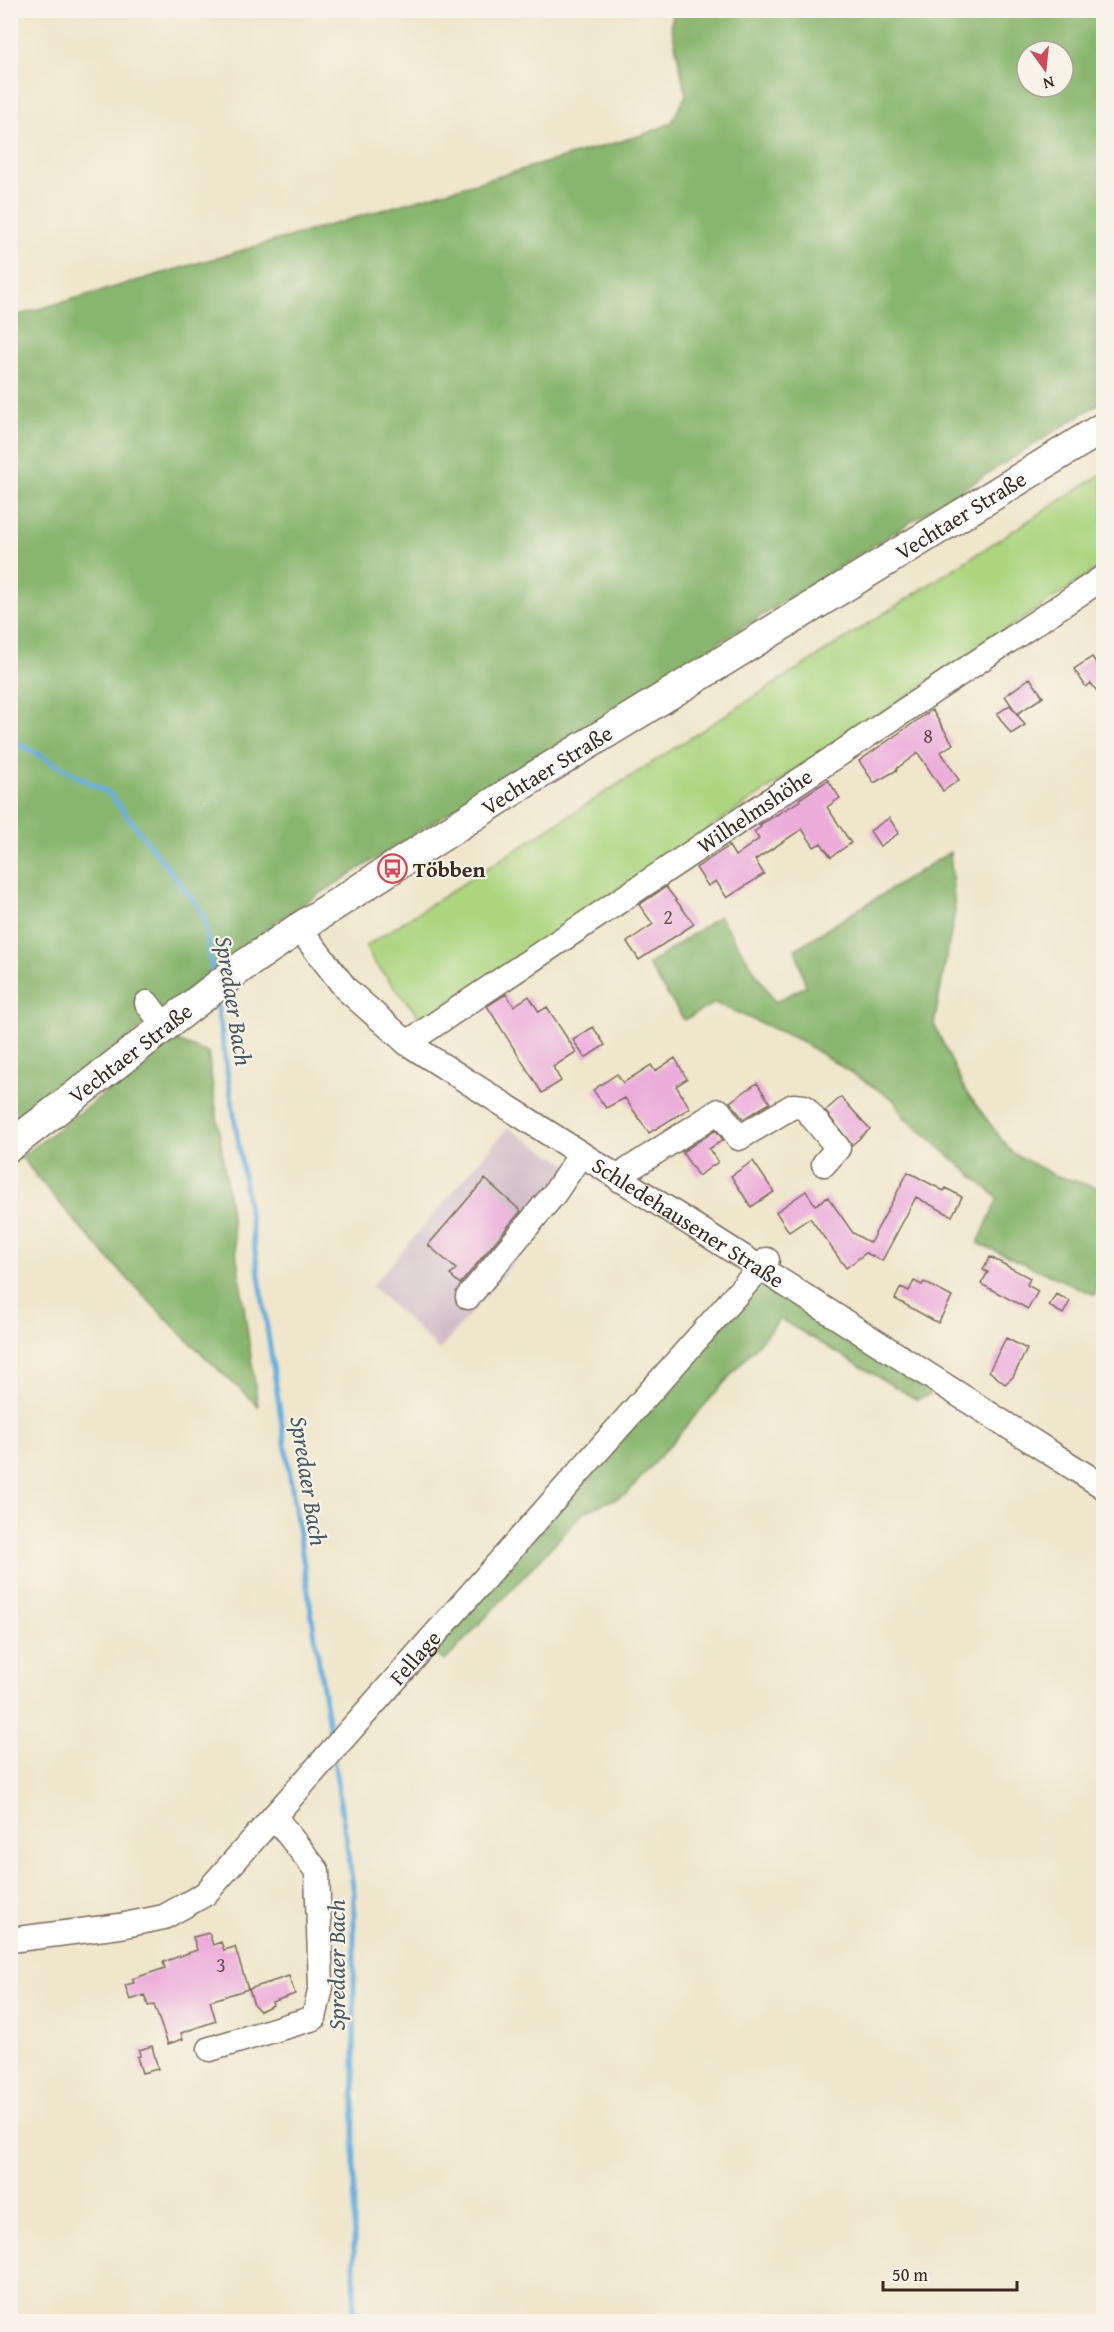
<svg xmlns="http://www.w3.org/2000/svg" width="1114" height="2332" font-family="'Gentium Book Plus',serif">
<style>
.industrial{fill:#d1bdc9}
.green{fill:#acd580;stroke:#74804f;stroke-width:1.5}
.forest{fill:#89b66e;stroke:#627046;stroke-width:1.5;fill-rule:evenodd}
.lines{fill:none;stroke-linecap:round;stroke-linejoin:round}
.stream{stroke:#68afdf;stroke-width:5}
.building{fill:#ecaddb}
.minor-casing{stroke:#7a6c5b;stroke-width:27}
.major-casing{stroke:#7a6c5b;stroke-width:33}
.minor{stroke:#fff;stroke-width:24}
.major{stroke:#fff;stroke-width:30}
.labels{text-anchor:middle;dominant-baseline:central;stroke-width:4.5;stroke-linejoin:round;paint-order:stroke}
.number-label{font-size:20px;fill:#674b4d}
.street-label{font-size:22px;fill:#3b2a1e;stroke:#f7f3e8}
.poi-label{font-size:22px;font-weight:bold;fill:#3b2a1e;stroke:#f7f3e8;text-anchor:start}
.water-label{font-size:24px;font-style:italic;fill:#4b5962;stroke:#f7f3e8}
</style>
<rect width="100%" height="100%" fill="#f7f3e8"/>
<filter id="ink" filterUnits="userSpaceOnUse"><feTurbulence type="fractalNoise" baseFrequency=".0167" numOctaves="2"/><feDisplacementMap in="SourceGraphic" scale="12" xChannelSelector="R" yChannelSelector="G"/><feConvolveMatrix kernelMatrix="1 2 1 2 8 2 1 2 1" color-interpolation-filters="sRGB"/></filter>
<filter id="wash" filterUnits="userSpaceOnUse"><feTurbulence type="fractalNoise" baseFrequency=".008" numOctaves="4" result="noise"/><feDisplacementMap in="SourceGraphic" scale="24" xChannelSelector="R" yChannelSelector="G"/><feGaussianBlur stdDeviation="1.35" result="paint"/><feColorMatrix in="noise" values="0 0 0 0 0 0 0 0 0 0 0 0 0 0 0 0 0 1.4 0 .05"/><feComposite in="paint" operator="in"/></filter>
<g filter="url(#wash)">
<rect width="100%" height="100%" fill="#efe6cb"/>
<!-- industrial -->
<path class="industrial" d="M 508,1128 L 587,1177 L 439,1350 L 372,1286 Z"/>
<!-- green -->
<path class="green" d="M 1103,473 L 1103,565 L 422,1020 L 373,961 L 366,946 Z"/>
<!-- forest -->
<path class="forest" d="M 674,11 L 1103,11 L 1103,401 L 278,920 L 11,1130 L 11,317 L 645,134 L 671,123 L 686,95 L 671,24 ZM 1027,51 L 1063,51 L 1063,87 L 1027,87 Z
M 950,852 L 955,911 L 934,1024 L 965,1090 L 1011,1152 L 1054,1175 L 1103,1189 L 1103,1252 L 1095,1295 L 978,1243 L 998,1198 L 904,1117 L 893,1099 L 799,1040 L 715,1003 L 684,1020 L 648,965 L 719,916 L 775,1002 L 806,986 L 795,949 Z
M 175,1040 L 208,1053 L 258,1406 C 172,1329 93,1246 21,1157 Z
M 759,1282 L 935,1392 L 917,1400 L 780,1319 L 627,1494 L 584,1512 L 445,1661 L 432,1653 Z"/>
<g class="lines">
<!-- stream -->
<path class="stream" d="M 10,739 L 110,794 L 203,913 L 213,978
M 216,999 L 331,1740
M 334,1761 L 354,1893 L 354,2322"/>
</g>
<g id="blocks">
<!-- building -->
<path class="building" d="M 1092,657 L 1104,674 L 1104,701 L 1091,683 L 1086,687 L 1074,669 Z
M 1030,678 L 1043,697 L 1017,714 L 1005,696 Z
M 1010,705 L 1025,725 L 1011,734 L 997,714 Z
M 932,710 L 953,744 L 941,752 L 959,780 L 943,791 L 918,753 L 896,769 L 897,770 L 874,783 L 859,761 Z
M 828,780 L 840,798 L 827,807 L 851,843 L 831,857 L 821,843 L 814,847 L 802,829 L 755,860 L 764,874 L 727,898 L 716,881 L 708,886 L 696,868 L 729,846 L 735,856 L 759,839 L 754,832 L 761,827 L 759,825 L 800,801 L 799,799 Z
M 889,818 L 899,833 L 880,846 L 870,831 Z
M 666,887 L 694,924 L 639,960 L 627,942 L 653,924 L 639,905 Z
M 506,994 L 514,1006 L 529,996 L 539,1012 L 547,1007 L 576,1052 L 553,1067 L 561,1081 L 542,1093 L 487,1006 Z
M 593,1027 L 605,1045 L 585,1058 L 573,1040 Z
M 675,1058 L 687,1079 L 676,1086 L 690,1108 L 649,1133 L 625,1098 L 606,1108 L 593,1090 L 617,1074 L 623,1083 L 651,1065 L 655,1071 Z
M 757,1083 L 770,1103 L 743,1119 L 730,1102 Z
M 841,1097 L 870,1129 L 852,1145 L 825,1111 Z
M 716,1130 L 723,1140 L 709,1149 L 718,1162 L 698,1176 L 682,1152 Z
M 753,1161 L 774,1192 L 751,1207 L 731,1176 Z
M 908,1172 L 944,1191 L 946,1188 L 962,1197 L 952,1216 L 916,1197 L 882,1261 L 866,1253 L 846,1268 L 810,1218 L 789,1232 L 776,1212 L 806,1191 L 815,1205 L 828,1197 L 853,1233 L 870,1243 Z
M 485,1179 L 521,1211 L 460,1284 L 450,1275 L 456,1269 L 428,1245 Z
M 990,1257 L 1030,1278 L 1027,1285 L 1038,1291 L 1028,1309 L 981,1284 L 988,1272 L 983,1270 Z
M 914,1281 L 922,1285 L 924,1282 L 952,1297 L 938,1323 L 895,1299 L 901,1287 L 909,1291 Z
M 1056,1294 L 1070,1301 L 1063,1314 L 1049,1306 Z
M 1006,1338 L 1027,1349 L 1013,1377 L 1005,1384 L 989,1371 Z
M 209,1933 L 213,1945 L 221,1942 L 224,1950 L 235,1947 L 248,1989 L 210,2001 L 216,2021 L 181,2033 L 183,2039 L 168,2044 L 154,2005 L 148,2006 L 145,1995 L 130,2000 L 125,1985 L 134,1983 L 132,1979 L 165,1968 L 163,1962 L 197,1950 L 193,1937 Z
M 289,1976 L 295,1994 L 272,2002 L 273,2005 L 260,2011 L 254,2005 L 249,1989 Z
M 152,2046 L 158,2069 L 142,2073 L 137,2057 L 140,2056 L 139,2050 Z"/>
</g>
</g>
<g filter="url(#ink)">
<use href="#blocks" fill-opacity="0" stroke="#7a6c5b" stroke-width="1.5"/>
<g class="lines">
<defs>
<g id="minor">
<path id="s1" d="M 299,928 L 346,989 L 407,1043 L 1104,1487"/>
<path d="M 147,1003 L 159,1019"/>
<path id="s2" d="M 407,1043 L 1104,577"/>
<path d="M 620,1180 L 628,1170 L 719,1111 L 739,1138 L 793,1106 L 804,1107 L 838,1148 L 824,1164"/>
<path d="M 468,1297 L 554,1194 L 581,1154"/>
<path id="s3" d="M 10,1940 L 120,1926 L 164,1917 L 205,1894 L 767,1260"/>
<path d="M 210,2049 L 314,2018 L 321,1987 L 317,1871 L 274,1816"/>
</g>
<g id="major">
<path id="s4" d="M 10,1146 L 243,966 L 299,928 L 518,787 L 1104,427"/>
</g>
</defs>
<!-- minor casing -->
<use href="#minor" class="minor-casing"/>
<!-- major casing -->
<use href="#major" class="major-casing"/>
<!-- minor -->
<use href="#minor" class="minor"/>
<!-- major -->
<use href="#major" class="major"/>
</g>
</g>
<!-- icons -->
<defs>
<symbol id="bus-ring" viewBox="-11 -11 22 22"><circle r="9.5" fill="#f7f3e8" stroke="#d1495b" stroke-width="1.5"/><path d="M-5-6H5V4H4V6H2V4H-2V6H-4V4H-5ZM-3.5-4V0h7V-4ZM-3.5 1.2v1.5H-2V1.2ZM2 1.2v1.5H3.5V1.2Z" fill="#d1495b"/></symbol>
</defs>
<g fill-rule="evenodd">
<use href="#bus-ring" x="376" y="852" width="33" height="33"/>
</g>
<g class="labels">
<!-- number labels -->
<g class="number-label">
<text x="928" y="735">8</text>
<text x="668" y="916">2</text>
<text x="221" y="1964">3</text>
</g>
<!-- street labels -->
<g class="street-label">
<text stroke="none"><textPath href="#s4" startOffset="1142">Vechtaer Straße</textPath></text>
<text stroke="none"><textPath href="#s4" startOffset="656">Vechtaer Straße</textPath></text>
<text stroke="none"><textPath href="#s2" startOffset="418">Wilhelmshöhe</textPath></text>
<text stroke="none"><textPath href="#s4" startOffset="152">Vechtaer Straße</textPath></text>
<text stroke="none"><textPath href="#s1" startOffset="492">Schledehausener Straße</textPath></text>
<text stroke="none"><textPath href="#s3" startOffset="519">Fellage</textPath></text>
</g>
<!-- poi labels -->
<g class="poi-label">
<text x="413" y="869">Többen</text>
</g>
<!-- water labels -->
<g class="water-label">
<text transform="translate(234 1001) rotate(81)">Spredaer Bach</text>
<text transform="translate(309 1481) rotate(81)">Spredaer Bach</text>
<text transform="translate(336 1965) rotate(-90)">Spredaer Bach</text>
</g>
</g>
<!-- margin -->
<rect width="1114" height="2332" fill="none" stroke="#f7f3e8" stroke-width="36"/>
<!-- north arrow -->
<g transform="translate(1045 69) rotate(165)"><circle r="28" fill="#f7f3e8" stroke="#aca397" stroke-width="1.5"/>
<path d="M0-4.5L10 22L0 15L-10 22Z" fill="#d1495b"/>
<text y="-9" font-size="16" font-weight="bold" text-anchor="middle" fill="#3b2a1e">N</text>
</g>
<!-- scale -->
<path d="M883 2281v9h134v-9" fill="none" stroke="#3b2a1e" stroke-width="3"/>
<text x="892" y="2281" font-size="18" fill="#3b2a1e" stroke="#f7f3e8" stroke-width="4.5" paint-order="stroke">50 m</text>
</svg>
